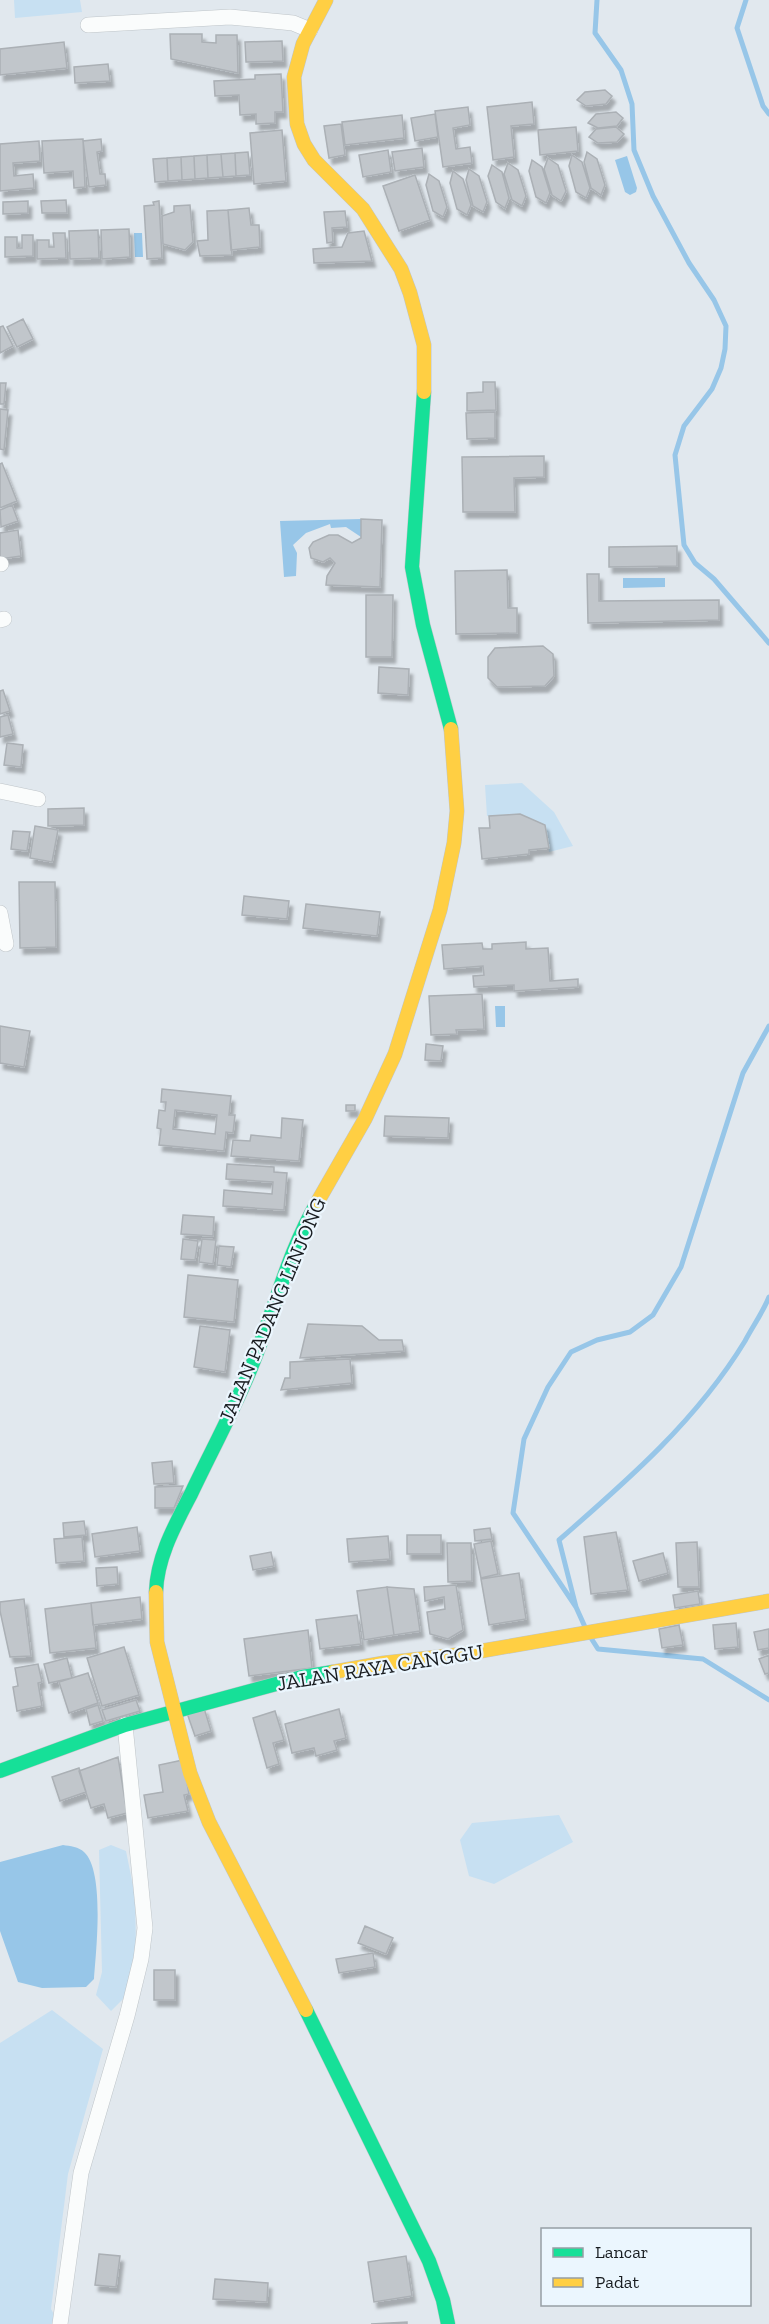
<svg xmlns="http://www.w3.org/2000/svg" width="769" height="2324" font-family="'Zilla Slab',serif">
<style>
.green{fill:#c7e0f2}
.water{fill:#97c6e8}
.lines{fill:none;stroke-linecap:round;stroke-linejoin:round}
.stream{stroke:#97c6e8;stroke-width:5}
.building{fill:#c1c6cb;stroke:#abb0b5;stroke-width:1.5;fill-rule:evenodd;filter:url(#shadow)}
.street-casing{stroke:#bfc5c9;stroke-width:16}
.fast-casing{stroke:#bfc5c9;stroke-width:15}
.slow-casing{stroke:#bfc5c9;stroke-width:15}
.street{stroke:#fafcfc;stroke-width:15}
.fast{stroke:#16e098;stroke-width:14}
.slow{stroke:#ffcf43;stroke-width:14}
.labels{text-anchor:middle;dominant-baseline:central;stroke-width:4.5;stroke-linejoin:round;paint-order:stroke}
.street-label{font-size:21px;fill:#181c20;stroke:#ebf6fe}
</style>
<defs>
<filter id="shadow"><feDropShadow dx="3.5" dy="6" stdDeviation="1.5" flood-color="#0004"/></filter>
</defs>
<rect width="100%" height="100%" fill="#e1e8ee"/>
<!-- green -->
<path class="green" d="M 14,0 L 80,0 L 82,12 L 15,18 Z
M 522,783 L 554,812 L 573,846 L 549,852 L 545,825 L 520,814 L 487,816 L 485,785 Z
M 559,1815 L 573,1842 L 494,1884 L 469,1876 L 460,1840 L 472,1823 Z
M 111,1845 L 126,1851 L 135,1896 L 136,1948 L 124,1998 L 111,2011 L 96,1995 L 102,1972 L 99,1850 Z
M 52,2010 L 103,2049 L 68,2174 L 51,2309 L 59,2324 L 0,2324 L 0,2043 Z"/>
<!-- water -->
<path class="water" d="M 627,156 L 637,188 L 636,192 L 630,195 L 625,192 L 615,160 Z
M 134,233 L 142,233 L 143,257 L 135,257 Z
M 361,519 L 361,537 L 346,527 L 331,528 L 330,524 L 306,533 L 293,545 L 297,553 L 296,576 L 284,577 L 280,521 Z
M 623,578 L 665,578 L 665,587 L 623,588 Z
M 495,1006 L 505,1006 L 505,1027 L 496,1027 Z
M 63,1845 C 70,1846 79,1847 84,1852 C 105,1871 96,1951 94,1979 L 86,1987 L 42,1988 L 18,1982 L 0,1931 L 0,1862 Z"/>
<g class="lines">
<!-- stream -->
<path class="stream" d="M 597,0 L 595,33 L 621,70 L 632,104 L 634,150 L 653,196 L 689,263 L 714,300 L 726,326 L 725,349 L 721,368 L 712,389 L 684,426 L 675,455 L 684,545 L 695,563 L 714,579 L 769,643
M 746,0 L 737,28 L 763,106 L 769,114
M 576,1607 L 513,1513 L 524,1439 L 548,1387 L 571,1352 L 597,1340 L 630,1332 L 653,1315 L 681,1267 L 743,1073 L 769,1026
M 585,1627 L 576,1607 L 559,1540 C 628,1480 697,1420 745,1341 C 753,1326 763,1312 769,1297
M 591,1638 L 598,1649 L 703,1659 L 769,1700"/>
</g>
<!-- building -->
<path class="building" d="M 170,34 L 202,34 L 202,42 L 216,43 L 216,35 L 237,35 L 238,73 L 171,59 Z
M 282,41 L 283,61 L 246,62 L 245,42 Z
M 64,42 L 67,68 L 0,75 L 0,49 Z
M 108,64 L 110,81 L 75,83 L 74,67 Z
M 281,74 L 283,112 L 275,112 L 275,123 L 256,124 L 256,114 L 240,115 L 239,95 L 215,96 L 214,81 L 255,79 L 255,75 Z
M 605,90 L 612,96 L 606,104 L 586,106 L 577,100 L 585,92 Z
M 532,102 L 534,124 L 511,126 L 514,157 L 493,160 L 487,107 Z
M 468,107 L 470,125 L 453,128 L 456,149 L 470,147 L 472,163 L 443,167 L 435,111 Z
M 616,112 L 623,118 L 617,126 L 598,128 L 588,123 L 596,114 Z
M 435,114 L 438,137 L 415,141 L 411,118 Z
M 402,115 L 404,138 L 345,145 L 342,122 Z
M 341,124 L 345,155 L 329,158 L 324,126 Z
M 576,127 L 578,151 L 540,155 L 538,130 Z
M 616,127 L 624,134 L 617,142 L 598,143 L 589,137 L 596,129 Z
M 282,130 L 286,181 L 254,184 L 250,133 Z
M 83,139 L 85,187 L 74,188 L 73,171 L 44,173 L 42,141 Z
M 101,139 L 102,151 L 97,152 L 100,174 L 105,174 L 106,185 L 89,187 L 83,141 Z
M 39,141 L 40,161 L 13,163 L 14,176 L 33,174 L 34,188 L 0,191 L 0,144 Z
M 422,148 L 424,167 L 395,171 L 392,152 Z
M 388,150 L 391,172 L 363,177 L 359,155 Z
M 248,152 L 250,175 L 236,176 L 235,153 Z
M 587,152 L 597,159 L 605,185 L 601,195 L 591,188 L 584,162 Z
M 235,153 L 236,176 L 223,177 L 221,154 Z
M 221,154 L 223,177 L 208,178 L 207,155 Z
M 207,155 L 208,178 L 195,179 L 194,156 Z
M 572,155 L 582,162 L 590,188 L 586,198 L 576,192 L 569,166 Z
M 194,156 L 195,179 L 182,180 L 181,157 Z
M 181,157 L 182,180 L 168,181 L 167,158 Z
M 167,158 L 168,181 L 155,182 L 153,159 Z
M 548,158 L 558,165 L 566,191 L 561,201 L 552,195 L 544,169 Z
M 532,160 L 542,167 L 550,193 L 546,203 L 536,197 L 529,171 Z
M 508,163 L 518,170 L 526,196 L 522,206 L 512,200 L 504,174 Z
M 492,165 L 502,172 L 509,198 L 505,208 L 496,202 L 488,176 Z
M 469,169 L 479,176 L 487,202 L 483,212 L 473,206 L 466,180 Z
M 453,171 L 463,179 L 471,205 L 467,215 L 457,209 L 450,183 Z
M 429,174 L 439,181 L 447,207 L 443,217 L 433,211 L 426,185 Z
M 415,175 L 430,220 L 399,231 L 383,186 Z
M 66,200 L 67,213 L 42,213 L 41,201 Z
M 28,201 L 28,213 L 3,214 L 3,202 Z
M 159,201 L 162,258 L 147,259 L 144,206 L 154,205 L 153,202 Z
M 190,205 L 193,242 L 185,250 L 163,244 L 162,216 L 174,212 L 174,206 Z
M 249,208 L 251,225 L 259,225 L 260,247 L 231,250 L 228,210 Z
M 228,210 L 232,255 L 200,256 L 197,241 L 208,240 L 207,211 Z
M 345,211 L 347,227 L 332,228 L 333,242 L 327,243 L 324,212 Z
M 129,229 L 130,257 L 102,259 L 101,230 Z
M 98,230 L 99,258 L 70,259 L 69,231 Z
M 364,231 L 372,261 L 314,263 L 313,249 L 342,247 L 348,233 Z
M 53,233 L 65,233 L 66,258 L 37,259 L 37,240 L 49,240 L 49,247 L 54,247 Z
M 22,235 L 33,235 L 33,256 L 5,257 L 5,237 L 17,237 L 17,248 L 22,248 Z
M 23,319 L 33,339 L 17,347 L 7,327 Z
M 3,326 L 13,346 L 0,353 L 0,327 Z
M 483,382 L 495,382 L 496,410 L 467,411 L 467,393 L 483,392 Z
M 0,383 L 6,383 L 4,404 L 0,404 Z
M 0,409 L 8,410 L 4,450 L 0,449 Z
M 495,412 L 495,438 L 467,439 L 466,413 Z
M 544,456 L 544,477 L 514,478 L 515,512 L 463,512 L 462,457 Z
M 2,463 L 17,501 L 0,508 L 0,464 Z
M 12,505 L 18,521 L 1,527 L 0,510 Z
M 361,519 L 382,520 L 380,587 L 326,585 L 327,576 L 335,563 L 330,558 L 323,562 L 311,558 L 309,548 L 313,542 L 329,535 L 338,535 L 352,543 L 361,538 Z
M 18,530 L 21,556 L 0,559 L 0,533 Z
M 677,546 L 677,566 L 609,567 L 609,547 Z
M 507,570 L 508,608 L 517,608 L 517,633 L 456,634 L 455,571 Z
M 587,574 L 599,574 L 599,601 L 719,600 L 719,620 L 588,623 Z
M 366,595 L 393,595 L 392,657 L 366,657 Z
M 543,646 L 553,654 L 554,676 L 545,686 L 497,687 L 488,678 L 488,657 L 495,648 Z
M 379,667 L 409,669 L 408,695 L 378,693 Z
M 3,690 L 10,711 L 0,714 L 0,691 Z
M 8,715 L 13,734 L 0,737 L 0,717 Z
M 7,743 L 23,745 L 21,767 L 4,765 Z
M 84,808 L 84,825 L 48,826 L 48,809 Z
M 520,814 L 545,825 L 549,848 L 529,850 L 529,854 L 482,859 L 479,828 L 490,828 L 489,816 Z
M 35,826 L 58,830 L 52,862 L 30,858 Z
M 13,831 L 30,832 L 27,851 L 11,849 Z
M 19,882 L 55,882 L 56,947 L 20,948 Z
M 244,896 L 289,901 L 287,919 L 242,915 Z
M 306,904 L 380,912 L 377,936 L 303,928 Z
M 526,942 L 526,949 L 548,948 L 550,981 L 578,979 L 578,987 L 514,991 L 514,985 L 474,987 L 473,976 L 484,975 L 483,966 L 444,969 L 442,945 L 482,943 L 483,949 L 492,949 L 492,944 Z
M 482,994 L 484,1029 L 456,1030 L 457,1034 L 431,1035 L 429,996 Z
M 0,1026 L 30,1031 L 24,1067 L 0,1063 Z
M 426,1044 L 443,1046 L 441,1061 L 425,1060 Z
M 162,1089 L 231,1096 L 229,1115 L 235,1115 L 233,1133 L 226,1132 L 224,1151 L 159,1145 L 161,1129 L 157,1128 L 159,1110 L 165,1111 L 166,1102 L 161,1102 ZM 175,1110 L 217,1115 L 215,1134 L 173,1129 Z
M 346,1105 L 355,1105 L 355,1111 L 346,1111 Z
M 385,1116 L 449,1118 L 448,1138 L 384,1136 Z
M 282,1118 L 303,1120 L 299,1161 L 231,1156 L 233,1140 L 250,1141 L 251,1135 L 281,1138 Z
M 227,1164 L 274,1167 L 274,1172 L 287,1173 L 284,1210 L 223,1206 L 224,1190 L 272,1194 L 273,1182 L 226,1179 Z
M 183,1215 L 214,1217 L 213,1236 L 181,1234 Z
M 183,1239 L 198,1241 L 195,1260 L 181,1259 Z
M 202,1239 L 216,1240 L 213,1264 L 199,1262 Z
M 219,1246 L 234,1247 L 231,1267 L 217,1265 Z
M 188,1275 L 238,1280 L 234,1322 L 184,1317 Z
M 308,1324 L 362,1326 L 379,1340 L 402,1340 L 404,1351 L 300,1358 Z
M 200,1326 L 230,1330 L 225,1372 L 194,1367 Z
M 350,1359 L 352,1383 L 281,1390 L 285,1378 L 290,1378 L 290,1362 Z
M 172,1461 L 174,1483 L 154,1484 L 152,1463 Z
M 183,1486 L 174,1508 L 155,1508 L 155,1487 Z
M 84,1521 L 86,1535 L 64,1537 L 63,1523 Z
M 137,1527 L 140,1551 L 95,1557 L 92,1534 Z
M 490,1528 L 492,1539 L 475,1541 L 474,1530 Z
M 616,1532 L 628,1590 L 591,1594 L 584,1537 Z
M 407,1535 L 441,1535 L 441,1554 L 407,1554 Z
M 388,1536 L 390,1559 L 349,1562 L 347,1539 Z
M 82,1537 L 84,1561 L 56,1563 L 54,1539 Z
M 491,1541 L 498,1574 L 481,1578 L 474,1544 Z
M 697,1542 L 699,1587 L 678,1587 L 676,1543 Z
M 447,1543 L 471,1543 L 472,1581 L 448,1582 Z
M 271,1552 L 274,1566 L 253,1570 L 250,1556 Z
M 663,1553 L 668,1573 L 639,1581 L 633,1561 Z
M 117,1567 L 118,1584 L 97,1586 L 96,1568 Z
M 519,1573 L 526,1619 L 489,1625 L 481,1579 Z
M 456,1585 L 463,1630 L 448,1639 L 430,1634 L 427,1612 L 445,1609 L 444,1597 L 425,1601 L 424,1587 Z
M 387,1587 L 394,1635 L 364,1640 L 357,1591 Z
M 387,1587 L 414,1589 L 420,1631 L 394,1635 Z
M 698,1591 L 700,1604 L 675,1608 L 673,1595 Z
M 140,1597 L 142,1619 L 93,1625 L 91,1603 Z
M 24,1599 L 31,1656 L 10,1657 L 0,1611 L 0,1602 Z
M 91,1603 L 96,1648 L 50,1653 L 45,1609 Z
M 357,1615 L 361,1644 L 320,1649 L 316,1620 Z
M 736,1623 L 738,1647 L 715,1649 L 713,1625 Z
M 679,1625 L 683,1645 L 662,1648 L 659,1629 Z
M 769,1629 L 769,1648 L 758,1650 L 754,1632 Z
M 308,1630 L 312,1668 L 249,1676 L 244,1639 Z
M 124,1647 L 139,1695 L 102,1706 L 87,1658 Z
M 769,1655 L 769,1673 L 765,1674 L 759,1659 Z
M 67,1658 L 72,1678 L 49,1683 L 44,1664 Z
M 38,1664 L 42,1682 L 38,1683 L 42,1706 L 17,1711 L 13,1687 L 18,1686 L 15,1668 Z
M 88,1673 L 98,1703 L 69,1713 L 59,1682 Z
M 136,1700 L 140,1711 L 106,1721 L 102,1710 Z
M 98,1705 L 103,1721 L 90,1725 L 86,1709 Z
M 204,1708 L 211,1731 L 195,1736 L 187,1713 Z
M 339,1709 L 346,1738 L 334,1741 L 337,1750 L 316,1756 L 314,1748 L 292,1753 L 285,1724 Z
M 275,1711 L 284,1740 L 273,1743 L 279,1764 L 267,1768 L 253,1718 Z
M 118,1757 L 127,1813 L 108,1818 L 104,1804 L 91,1808 L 79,1771 Z
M 183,1760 L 189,1794 L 184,1795 L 188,1811 L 148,1818 L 144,1795 L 163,1792 L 159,1765 Z
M 79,1768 L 86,1792 L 60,1801 L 52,1777 Z
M 365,1926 L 393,1938 L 386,1954 L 358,1943 Z
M 373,1953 L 375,1967 L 339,1973 L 336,1959 Z
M 154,1970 L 175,1970 L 175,2000 L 154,2000 Z
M 99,2254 L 120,2256 L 116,2287 L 95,2285 Z
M 406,2256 L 412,2296 L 374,2302 L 368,2262 Z
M 215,2279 L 268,2283 L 267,2302 L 213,2299 Z
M 407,2322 L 407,2324 L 371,2324 Z"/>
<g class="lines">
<defs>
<path id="street" d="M 88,25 L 230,17 L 293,23 L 310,30
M 0,564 L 1,564
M 0,620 L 4,619
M 0,791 L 38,799
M 0,913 L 6,944
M 60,2324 L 81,2173 L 127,2016 L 141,1959 L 145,1928 L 125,1725"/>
<path id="fast" d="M 424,392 L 412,567 L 423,625 L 451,729
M 156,1592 C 157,1557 175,1525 191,1494 C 210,1454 231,1415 248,1375 C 273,1317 286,1255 318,1201
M 0,1771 L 125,1725 L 302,1677 L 333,1672
M 306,2010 L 429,2261 L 443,2300 L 448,2324"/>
<path id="slow" d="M 326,0 L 303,44 L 294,77 L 297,124 L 304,144 L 314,160 L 363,209 L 401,269 L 410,293 L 424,345 L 424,392
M 318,1201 L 365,1119 L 395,1054 L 440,910 L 454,843 L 457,811 L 451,729
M 156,1592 L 157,1642 L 190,1773 L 209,1822 L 306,2010
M 333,1672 L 384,1663 L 464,1654 L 769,1601"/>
</defs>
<!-- street casing -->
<use href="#street" class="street-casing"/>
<!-- fast casing -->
<use href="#fast" class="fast-casing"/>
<!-- slow casing -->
<use href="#slow" class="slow-casing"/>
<!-- street -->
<use href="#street" class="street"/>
<!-- fast -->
<use href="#fast" class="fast"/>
<!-- slow -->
<use href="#slow" class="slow"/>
</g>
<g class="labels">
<!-- street labels -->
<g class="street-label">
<text transform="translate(272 1310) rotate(-67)">JALAN PADANG LINJONG</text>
<text transform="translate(380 1667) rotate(-9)">JALAN RAYA CANGGU</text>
</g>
</g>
<!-- legend -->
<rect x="541" y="2228" width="210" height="78" fill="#ebf6fe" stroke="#979fa5" stroke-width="1.5"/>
<rect x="553" y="2248" width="30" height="9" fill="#16e098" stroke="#979fa5" stroke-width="1.5"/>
<text x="595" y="2258" font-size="18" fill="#181c20">Lancar</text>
<rect x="553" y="2278" width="30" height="9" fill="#ffcf43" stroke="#979fa5" stroke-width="1.5"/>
<text x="595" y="2288" font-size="18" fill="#181c20">Padat</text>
</svg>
